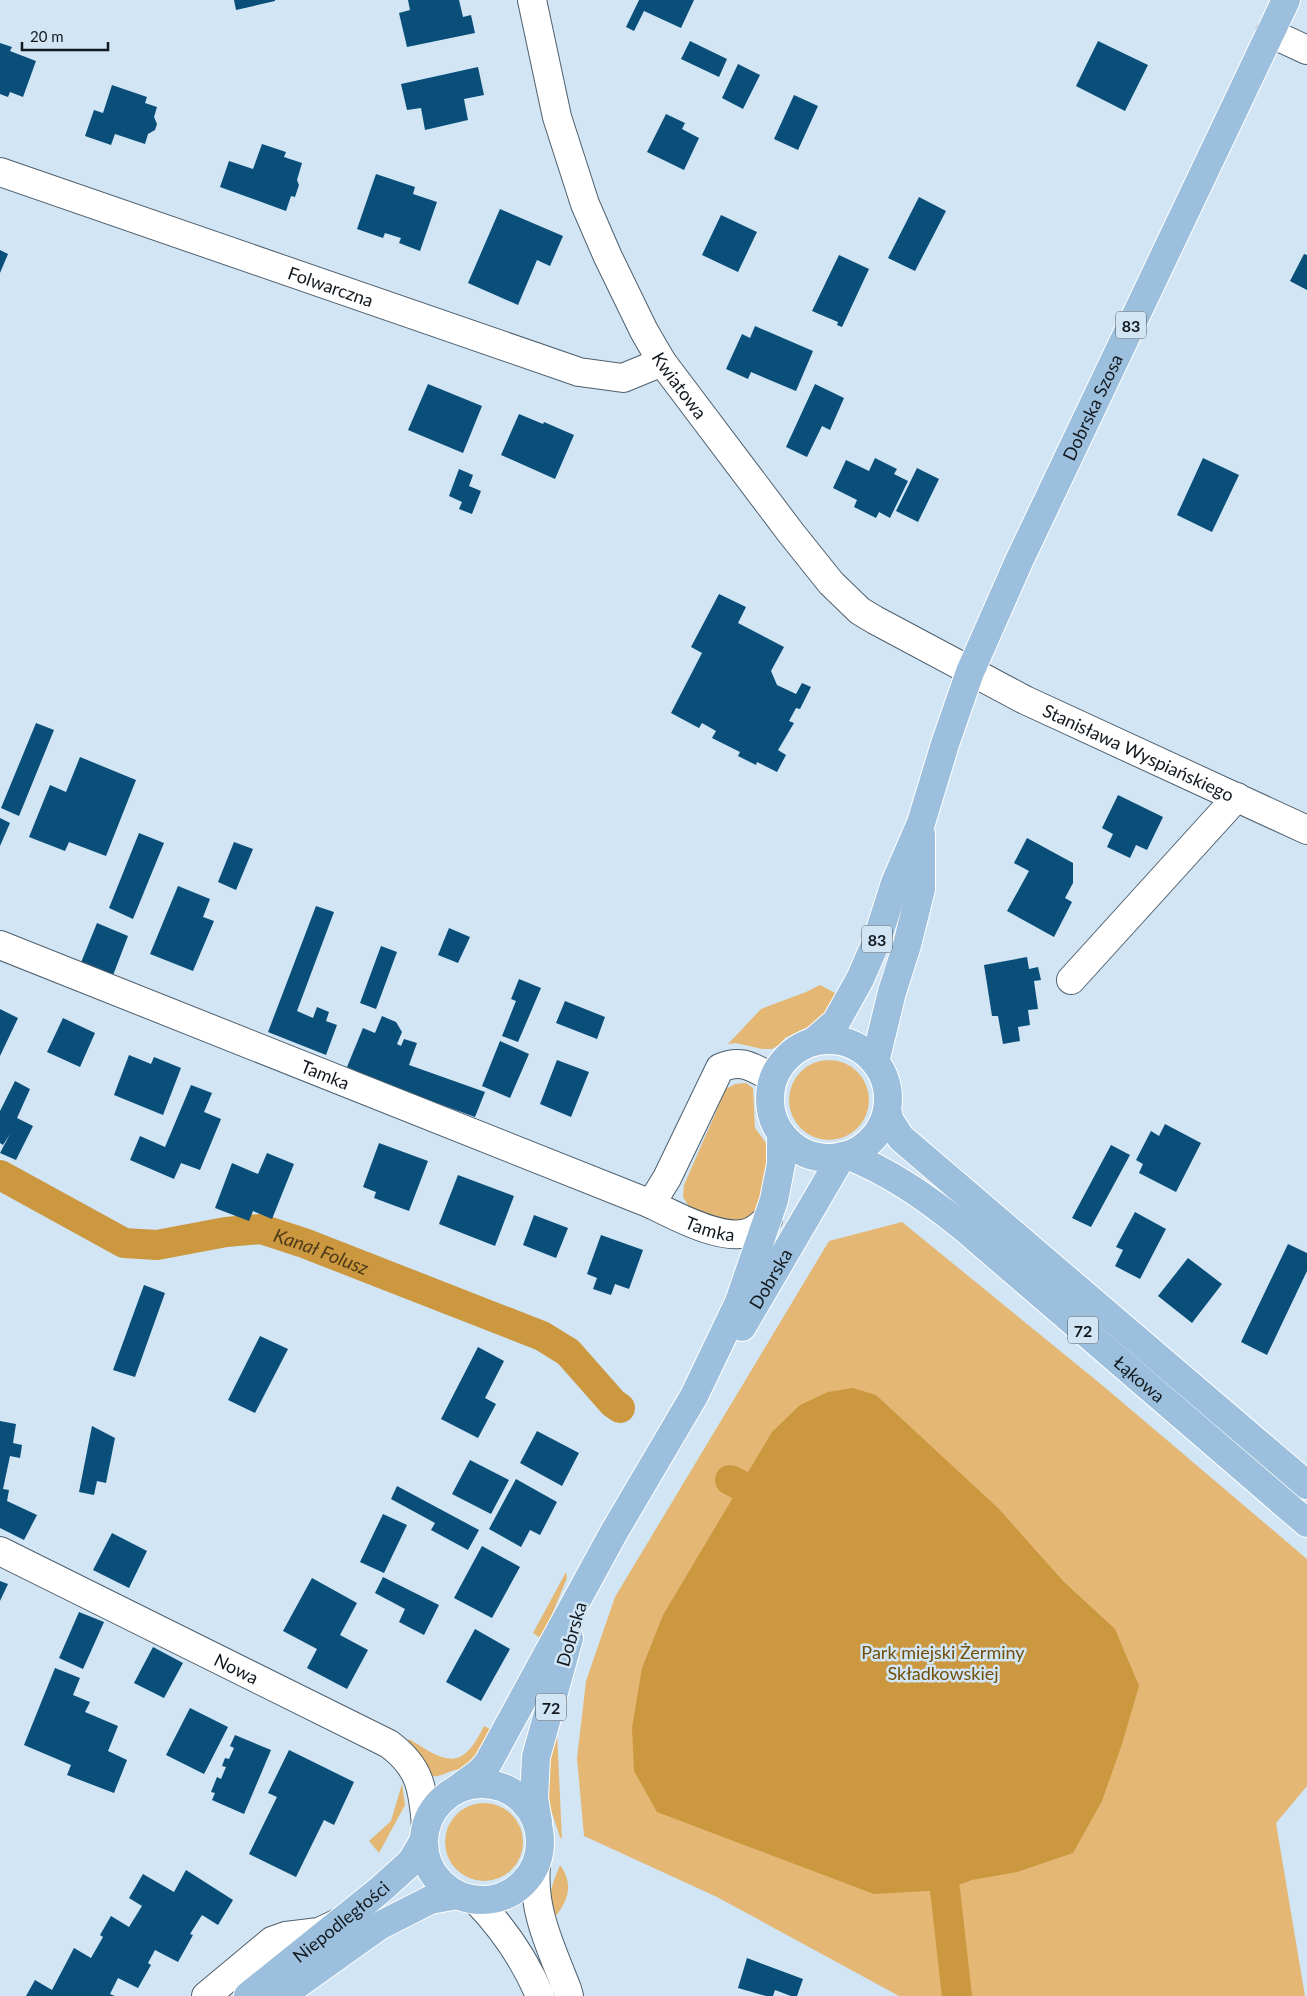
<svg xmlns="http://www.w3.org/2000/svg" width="1307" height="1996" font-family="Lato,sans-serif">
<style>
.green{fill:#e4b874}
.water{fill:#cb9840}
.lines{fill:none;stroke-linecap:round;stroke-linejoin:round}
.canal{stroke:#cb9840;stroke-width:30}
.building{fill:#094f7a}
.minor-casing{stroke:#4e5f6d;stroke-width:30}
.major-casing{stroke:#fff;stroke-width:30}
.minor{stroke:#fff;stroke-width:28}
.major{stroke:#9bbfdc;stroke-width:28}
.labels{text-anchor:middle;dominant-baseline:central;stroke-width:5;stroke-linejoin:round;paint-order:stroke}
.shield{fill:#d1e5f5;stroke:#4c565f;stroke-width:1}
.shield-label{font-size:16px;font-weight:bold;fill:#13191f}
.street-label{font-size:18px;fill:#13191f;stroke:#d1e5f5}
.park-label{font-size:18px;fill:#724f0b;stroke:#d1e5f5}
.water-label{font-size:19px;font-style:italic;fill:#503b16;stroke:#d1e5f5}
</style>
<rect width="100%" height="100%" fill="#d1e5f5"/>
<!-- green -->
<path class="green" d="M 820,985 L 839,995 L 820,1021 L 785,1038 L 779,1045 L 772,1049 L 762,1049 L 736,1043 L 728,1044 L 761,1009 L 806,992 Z
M789 1100a40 40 0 1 1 80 0a40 40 0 1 1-80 0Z
M 746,1083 L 753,1088 L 755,1128 L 766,1143 L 769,1154 L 760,1213 L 742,1227 L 691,1210 L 683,1197 L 684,1185 L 726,1089 L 735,1084 Z
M 902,1222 L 1102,1385 L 1307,1559 L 1307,1786 L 1276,1823 L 1305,1996 L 899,1996 L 717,1897 L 584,1836 L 577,1758 L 586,1681 L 615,1597 L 829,1241 Z
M 566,1572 L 567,1578 L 542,1639 L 533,1633 Z
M 484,1726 L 490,1729 L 495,1734 L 465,1769 C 451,1769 449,1773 438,1776 C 427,1779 423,1760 418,1753 C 415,1749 410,1745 407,1742 L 409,1739 C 446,1762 461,1773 484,1726 Z
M 557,1734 L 562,1839 L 560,1837 L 547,1798 L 549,1758 L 555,1736 Z
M 402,1784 L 405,1805 L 379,1853 L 369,1841 L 391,1821 Z
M445 1842a39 39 0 1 1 78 0a39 39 0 1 1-78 0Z
M 560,1865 C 576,1887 566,1905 550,1923 C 547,1899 551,1887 560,1865 Z"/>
<!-- water -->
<path class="water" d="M 853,1388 L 876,1395 L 998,1508 L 1064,1582 L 1115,1629 L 1139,1686 L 1122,1744 L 1102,1801 L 1073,1853 L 1017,1872 L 972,1880 L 945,1890 L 874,1894 L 657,1812 L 634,1771 L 632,1728 L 642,1668 L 663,1615 L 772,1432 L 800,1405 L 828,1392 Z"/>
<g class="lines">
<!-- canal -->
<g class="canal">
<path id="s1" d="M 0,1175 L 124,1243 L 157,1245 L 226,1232 L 261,1229 L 304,1243 L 542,1336 L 568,1352 L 613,1403 L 620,1408"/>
<path d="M 730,1480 L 740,1485"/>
<path d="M 945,1890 L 957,1996"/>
</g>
</g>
<!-- building -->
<path class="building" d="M 234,0 L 275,0 L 275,1 L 236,10 Z
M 408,0 L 459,0 L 463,17 L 471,15 L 475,33 L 407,47 L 399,13 L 410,10 Z
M 639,0 L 694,0 L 681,28 L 644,11 L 634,31 L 626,27 Z
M 690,41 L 727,59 L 719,77 L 681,59 Z
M 1098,41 L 1148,65 L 1125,111 L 1076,86 Z
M 0,43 L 12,47 L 10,51 L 36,61 L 23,97 L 10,92 L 8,97 L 0,94 Z
M 738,64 L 760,75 L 743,109 L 722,98 Z
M 478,67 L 484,95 L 464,99 L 468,120 L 425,130 L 421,108 L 407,110 L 401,84 Z
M 112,85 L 147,97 L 145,103 L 157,107 L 154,117 L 157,124 L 155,130 L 148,134 L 145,144 L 115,134 L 111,145 L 85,136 L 94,110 L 103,113 Z
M 794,95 L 818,106 L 798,150 L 774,139 Z
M 666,114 L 685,123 L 682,129 L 699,138 L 684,170 L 647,152 Z
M 262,144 L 286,152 L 284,157 L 302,163 L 297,180 L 299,185 L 295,197 L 291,196 L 286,211 L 220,187 L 229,161 L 253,169 Z
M 376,174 L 415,187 L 413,194 L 437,202 L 420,251 L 399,243 L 401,238 L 385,233 L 383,238 L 357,229 Z
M 919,197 L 946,211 L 915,271 L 888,258 Z
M 500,209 L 563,236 L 550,266 L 537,260 L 518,305 L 468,283 Z
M 721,215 L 757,232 L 738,272 L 702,255 Z
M 0,250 L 8,254 L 0,273 Z
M 1304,254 L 1307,255 L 1307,290 L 1290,281 Z
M 839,255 L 869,269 L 842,327 L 837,325 L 838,322 L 812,311 Z
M 755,326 L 813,351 L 796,391 L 751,372 L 748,379 L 726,369 L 742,334 L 750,338 Z
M 428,384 L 482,406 L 463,453 L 408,430 Z
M 815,384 L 844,398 L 830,430 L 822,426 L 807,457 L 786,447 Z
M 519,414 L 543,424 L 544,422 L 574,435 L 555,479 L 501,455 Z
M 875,458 L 897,469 L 894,474 L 908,481 L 890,518 L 879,512 L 876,518 L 854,507 L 857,500 L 833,488 L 846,460 L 869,471 Z
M 1203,458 L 1239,475 L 1212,532 L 1177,515 Z
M 917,468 L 939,479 L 918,522 L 896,511 Z
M 459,469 L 473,475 L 469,486 L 481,491 L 472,514 L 459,509 L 462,502 L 449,496 Z
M 719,594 L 746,607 L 738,623 L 784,647 L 771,671 L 777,685 L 796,694 L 802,683 L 811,687 L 800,709 L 796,708 L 789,721 L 794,723 L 778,750 L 786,755 L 777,772 L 757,762 L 756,765 L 738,756 L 740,752 L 712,738 L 716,731 L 702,723 L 699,728 L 671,713 L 702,653 L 691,647 Z
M 36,723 L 54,730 L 19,816 L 1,808 Z
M 80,757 L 136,780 L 106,856 L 69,842 L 65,851 L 29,837 L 50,785 L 66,792 Z
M 1118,795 L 1163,817 L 1147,850 L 1136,845 L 1130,858 L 1107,847 L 1113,834 L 1102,828 Z
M 0,818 L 10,823 L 0,846 Z
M 139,833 L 164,843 L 133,919 L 109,908 Z
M 1027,838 L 1073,863 L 1073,883 L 1065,898 L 1072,902 L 1054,937 L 1007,911 L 1029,871 L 1014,863 Z
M 234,842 L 253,849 L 236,890 L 218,882 Z
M 178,886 L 210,899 L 203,917 L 214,921 L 193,971 L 150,954 Z
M 316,906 L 334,912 L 297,1011 L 313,1018 L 317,1007 L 329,1012 L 326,1021 L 337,1025 L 326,1055 L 268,1032 Z
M 97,923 L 128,936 L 112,978 L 80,965 Z
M 449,928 L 470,937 L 458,963 L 438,955 Z
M 381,946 L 397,952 L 376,1009 L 360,1003 Z
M 1027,957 L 1029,969 L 1038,967 L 1041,980 L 1034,981 L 1038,1009 L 1028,1010 L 1030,1025 L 1018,1027 L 1020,1041 L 1003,1044 L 998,1016 L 992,1016 L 984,965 Z
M 519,979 L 541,988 L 518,1042 L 502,1036 L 516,1001 L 511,999 Z
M 565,1001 L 605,1017 L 597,1039 L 556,1023 Z
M 0,1009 L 18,1018 L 0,1056 Z
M 382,1016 L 396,1022 L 402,1032 L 397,1044 L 401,1046 L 404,1039 L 417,1043 L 409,1065 L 485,1092 L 475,1117 L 387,1085 L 347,1067 L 363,1028 L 375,1033 Z
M 63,1018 L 95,1033 L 80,1067 L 47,1052 Z
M 500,1041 L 529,1054 L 510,1098 L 482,1086 Z
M 129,1055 L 151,1064 L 154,1057 L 181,1068 L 163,1115 L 114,1095 Z
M 557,1060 L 589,1072 L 571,1117 L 540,1104 Z
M 15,1081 L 30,1089 L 17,1118 L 33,1126 L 16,1160 L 0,1153 L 10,1134 L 3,1145 L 0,1143 L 0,1111 Z
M 191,1085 L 212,1093 L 204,1112 L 221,1119 L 200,1170 L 181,1163 L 174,1179 L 130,1160 L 140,1136 L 165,1147 Z
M 1165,1124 L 1201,1143 L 1176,1192 L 1139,1173 L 1143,1164 L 1136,1160 L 1151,1131 L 1159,1136 Z
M 379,1143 L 428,1161 L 409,1211 L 374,1198 L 376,1192 L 363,1187 Z
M 1111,1145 L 1130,1155 L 1091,1227 L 1072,1218 Z
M 267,1153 L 294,1164 L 272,1219 L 253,1211 L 249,1221 L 215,1208 L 232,1163 L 258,1174 Z
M 458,1175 L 514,1196 L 495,1246 L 439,1224 Z
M 1135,1212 L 1166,1229 L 1140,1279 L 1115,1266 L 1123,1250 L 1116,1247 Z
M 534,1215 L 568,1228 L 556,1258 L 523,1245 Z
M 601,1235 L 643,1250 L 629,1289 L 615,1284 L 611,1295 L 593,1289 L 597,1278 L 587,1274 Z
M 1288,1244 L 1307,1253 L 1307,1271 L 1267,1355 L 1241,1342 Z
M 1188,1258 L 1222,1284 L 1192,1323 L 1158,1296 Z
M 144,1285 L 165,1293 L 135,1377 L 113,1370 Z
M 260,1336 L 288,1349 L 255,1413 L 228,1400 Z
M 478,1347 L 504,1361 L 485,1398 L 496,1404 L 478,1438 L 441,1419 Z
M 0,1421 L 16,1424 L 13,1443 L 22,1445 L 20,1458 L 10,1456 L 3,1489 L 9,1490 L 7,1501 L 37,1515 L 24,1540 L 0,1528 Z
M 92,1426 L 115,1438 L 106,1483 L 97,1481 L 94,1495 L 79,1492 Z
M 537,1431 L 579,1453 L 562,1486 L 520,1463 Z
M 470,1460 L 509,1480 L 491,1514 L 452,1494 Z
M 516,1479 L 557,1502 L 540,1535 L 530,1530 L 521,1547 L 489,1529 Z
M 397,1486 L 479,1530 L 468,1550 L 431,1530 L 435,1523 L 391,1499 Z
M 383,1514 L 407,1525 L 384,1573 L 360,1562 Z
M 112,1533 L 147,1551 L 129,1588 L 93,1570 Z
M 482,1546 L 520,1567 L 492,1618 L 454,1598 Z
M 383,1577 L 439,1605 L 424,1635 L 399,1622 L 405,1609 L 375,1593 Z
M 312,1578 L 357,1603 L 340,1635 L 368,1650 L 347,1689 L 307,1668 L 317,1649 L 283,1631 Z
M 0,1581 L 8,1584 L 0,1601 Z
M 79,1612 L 104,1622 L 83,1669 L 59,1658 Z
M 475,1629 L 510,1649 L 481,1701 L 446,1682 Z
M 153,1647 L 183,1663 L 164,1698 L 134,1683 Z
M 55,1668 L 80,1678 L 73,1695 L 90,1702 L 85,1712 L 118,1726 L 108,1751 L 127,1760 L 114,1793 L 67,1775 L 71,1765 L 24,1745 Z
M 190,1708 L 228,1727 L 204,1774 L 166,1755 Z
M 235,1735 L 271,1750 L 244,1814 L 212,1800 L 215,1793 L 211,1792 L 217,1777 L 221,1779 L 226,1767 L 222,1766 L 225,1758 L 229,1759 L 234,1748 L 230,1746 Z
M 289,1750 L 354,1782 L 334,1825 L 324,1820 L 296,1877 L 249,1854 L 277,1797 L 268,1793 Z
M 186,1870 L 233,1900 L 218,1925 L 202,1915 L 190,1934 L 193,1935 L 178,1962 L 155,1950 L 148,1963 L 151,1965 L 138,1988 L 118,1978 L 110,1994 L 115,1996 L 26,1996 L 35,1980 L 52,1990 L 74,1948 L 91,1958 L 103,1937 L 100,1935 L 111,1916 L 129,1927 L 142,1906 L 129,1898 L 143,1874 L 174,1892 Z
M 747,1958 L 803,1979 L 797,1996 L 791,1996 L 775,1990 L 773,1996 L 766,1996 L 738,1988 Z"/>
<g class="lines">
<defs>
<g id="minor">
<path id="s2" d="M 532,0 L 557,117 L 585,204 L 608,257 L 644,331 L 662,362 L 791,533 L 831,583 L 860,611 L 875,620 L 1025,700 L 1307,830"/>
<path d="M 1270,33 L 1307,50"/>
<path id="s3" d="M 0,172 L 579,372 L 623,378 L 662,362"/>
<path id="s4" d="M 0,945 L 651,1204 C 675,1216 727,1244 752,1231 C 758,1228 763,1223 768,1219"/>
<path d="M 1071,980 L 1237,797"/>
<path d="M 651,1204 L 667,1178 L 720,1068 C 742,1058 753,1068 773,1078"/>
<path id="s5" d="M 0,1551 L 389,1744 C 420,1767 423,1788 426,1826"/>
<path d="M 536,1866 C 532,1910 551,1948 567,1989 L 569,1996"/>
<path d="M 476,1900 C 503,1928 525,1960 540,1996"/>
<path d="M 206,1996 L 272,1941 L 286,1936 L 319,1932 L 338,1923"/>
</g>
<g id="major">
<circle cx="829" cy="1099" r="59"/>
<path id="s6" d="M 813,1042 L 836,1022 L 860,979 L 877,940 L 895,883 L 921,823 L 945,744 L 970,672 L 1019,561 L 1286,0"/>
<path d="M 875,1062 L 892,992 L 907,945 L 921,889 L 921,835"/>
<path d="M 887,1111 L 890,1121 L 901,1138 L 1307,1485"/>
<path id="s7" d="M 847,1155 C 890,1172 927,1198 963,1227 L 1307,1523"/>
<path id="s8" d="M 742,1327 L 842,1156"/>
<circle cx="482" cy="1842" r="58"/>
<path d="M 457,1789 L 480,1772 L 488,1763 L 614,1532 L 694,1396 L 739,1302 L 774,1200 L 781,1164 L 781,1134"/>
<path d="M 538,1822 L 534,1798 L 536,1757 L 569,1638"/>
<path id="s9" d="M 248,1996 L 380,1890 L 411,1862 L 424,1840"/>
<path d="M 281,1996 L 379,1926 L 430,1900 L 458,1895"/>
</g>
</defs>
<!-- minor casing -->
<use href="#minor" class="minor-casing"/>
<!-- major casing -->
<use href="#major" class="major-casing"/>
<!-- minor -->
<use href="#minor" class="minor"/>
<!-- major -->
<use href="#major" class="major"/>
</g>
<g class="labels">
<!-- shield labels -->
<g class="shield">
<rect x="1116" y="311.5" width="30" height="27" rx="4"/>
<rect x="862" y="925.5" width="30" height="27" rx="4"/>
<rect x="1068" y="1316.5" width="30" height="27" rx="4"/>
<rect x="536" y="1693.5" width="30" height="27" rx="4"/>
</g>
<g class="shield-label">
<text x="1131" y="325">83</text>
<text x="877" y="939">83</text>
<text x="1083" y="1330">72</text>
<text x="551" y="1707">72</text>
</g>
<!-- street labels -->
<g class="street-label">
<text stroke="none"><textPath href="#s3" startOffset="350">Folwarczna</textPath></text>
<text stroke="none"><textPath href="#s2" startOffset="416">Kwiatowa</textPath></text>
<text stroke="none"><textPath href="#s6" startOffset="698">Dobrska Szosa</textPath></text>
<text stroke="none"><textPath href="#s2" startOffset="1018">Stanisława Wyspiańskiego</textPath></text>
<text stroke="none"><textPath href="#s4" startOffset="350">Tamka</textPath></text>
<text stroke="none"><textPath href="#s4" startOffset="765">Tamka</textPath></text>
<text stroke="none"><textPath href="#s8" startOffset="56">Dobrska</textPath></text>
<text stroke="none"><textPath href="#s7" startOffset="370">Łąkowa</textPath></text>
<text transform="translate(571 1634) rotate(-74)">Dobrska</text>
<text stroke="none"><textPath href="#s5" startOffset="264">Nowa</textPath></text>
<text stroke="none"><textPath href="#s9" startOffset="119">Niepodległości</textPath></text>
</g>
<!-- park labels -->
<g class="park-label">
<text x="943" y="1652">Park miejski Żerminy<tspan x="943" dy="21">Składkowskiej</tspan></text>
</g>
<!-- water labels -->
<g class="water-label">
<text stroke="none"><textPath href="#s1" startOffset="344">Kanał Folusz</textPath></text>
</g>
</g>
<!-- scale -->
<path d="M22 42v8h86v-8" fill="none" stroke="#13191f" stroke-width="2.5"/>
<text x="30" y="42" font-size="15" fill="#13191f" stroke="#d1e5f5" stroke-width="4" paint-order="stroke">20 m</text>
</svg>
